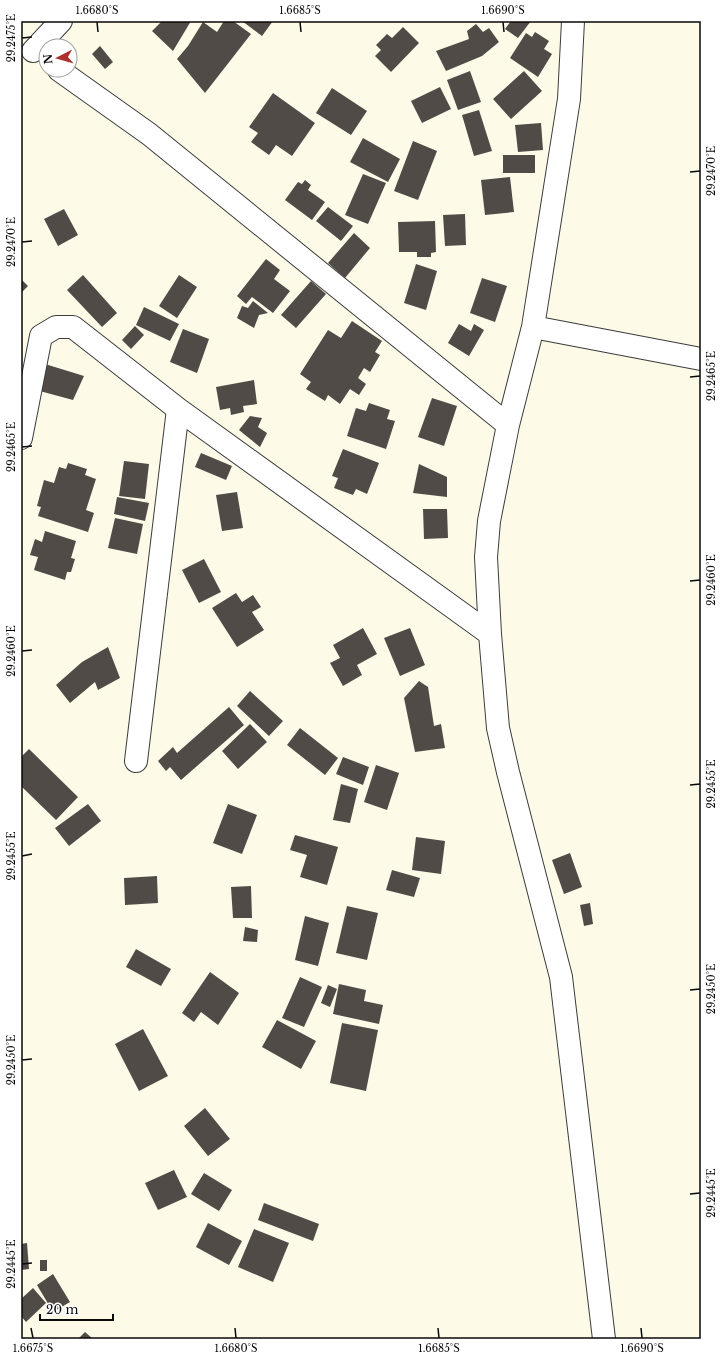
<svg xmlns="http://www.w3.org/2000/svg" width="722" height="1360" font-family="'Libre Baskerville',serif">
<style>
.building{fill:#514b47}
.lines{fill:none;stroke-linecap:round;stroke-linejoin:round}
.minor-casing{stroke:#3c3c3c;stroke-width:24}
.minor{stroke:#fff;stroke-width:22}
.ticks{fill:none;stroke:#090909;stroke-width:1.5}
.neatline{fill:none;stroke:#090909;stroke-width:1.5}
.ticks-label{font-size:10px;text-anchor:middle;fill:#090909}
</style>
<rect width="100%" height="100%" fill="#fdfae8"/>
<!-- building -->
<path class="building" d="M 162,21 L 191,21 L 173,51 L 152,31 Z
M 224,21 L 233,21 L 251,34 L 205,93 L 177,59 L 188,46 L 203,22 L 217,32 Z
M 242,21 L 273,21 L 262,36 Z
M 511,21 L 531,21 L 518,38 L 505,29 Z
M 476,24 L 483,32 L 489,28 L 499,42 L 482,56 L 446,71 L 436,51 L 469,39 L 467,31 Z
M 403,27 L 419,43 L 391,72 L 375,56 L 381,50 L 376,45 L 387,34 L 392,38 Z
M 535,32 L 549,41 L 544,49 L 552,54 L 538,77 L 510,58 L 526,33 L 532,37 Z
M 100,46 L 113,62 L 105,69 L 92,54 Z
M 470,71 L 481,102 L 458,110 L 447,80 Z
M 524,71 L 542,91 L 511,119 L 493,99 Z
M 440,87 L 451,109 L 422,123 L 411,101 Z
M 332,88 L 367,111 L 351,135 L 316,113 Z
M 273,93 L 315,123 L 292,156 L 276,145 L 269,155 L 251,142 L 258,133 L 249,127 Z
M 479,110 L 492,151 L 474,156 L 462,115 Z
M 541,123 L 543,150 L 518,152 L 515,125 Z
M 363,138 L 400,159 L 388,182 L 350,162 Z
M 413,141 L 437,151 L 418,200 L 394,191 Z
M 503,155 L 535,155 L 535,173 L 503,173 Z
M 363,174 L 386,183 L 368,224 L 345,215 Z
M 510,177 L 514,212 L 485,215 L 481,180 Z
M 305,180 L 311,185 L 308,190 L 325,202 L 312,220 L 285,200 L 298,182 L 302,184 Z
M 328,207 L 353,226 L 341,241 L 316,221 Z
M 64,209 L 78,235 L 58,246 L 44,219 Z
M 465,214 L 466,245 L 445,246 L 443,215 Z
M 435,221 L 436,252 L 431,253 L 431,257 L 417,257 L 417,252 L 399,252 L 398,222 Z
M 354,233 L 370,248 L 345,278 L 328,263 Z
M 266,259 L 280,270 L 274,279 L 290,291 L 273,313 L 252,297 L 246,304 L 237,296 Z
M 416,264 L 437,271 L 426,310 L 404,303 Z
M 83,275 L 117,313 L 102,327 L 67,290 Z
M 179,275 L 197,287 L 177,318 L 159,306 Z
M 482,278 L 507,286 L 495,322 L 470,313 Z
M 21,279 L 28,286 L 21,293 Z
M 311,281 L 326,294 L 296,328 L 281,315 Z
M 253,301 L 268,313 L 259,315 L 254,328 L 237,318 L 242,306 L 248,308 Z
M 144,307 L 179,324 L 170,341 L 136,325 Z
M 352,321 L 382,341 L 375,352 L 380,355 L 370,372 L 364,368 L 358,378 L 366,384 L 359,395 L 350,389 L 340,404 L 328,395 L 325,401 L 306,389 L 311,382 L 300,374 L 328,330 L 341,338 Z
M 459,324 L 471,331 L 474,324 L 484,330 L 469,356 L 448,343 Z
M 135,326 L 144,335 L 131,349 L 122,340 Z
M 183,329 L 209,339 L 197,373 L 170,362 Z
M 45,364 L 84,376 L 73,400 L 36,390 Z
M 254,380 L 257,404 L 243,406 L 244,412 L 231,415 L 230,408 L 220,410 L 216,387 Z
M 432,398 L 457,406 L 444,446 L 418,437 Z
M 369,403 L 390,410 L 387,419 L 395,421 L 386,449 L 347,436 L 356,408 L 366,411 Z
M 250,416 L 262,418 L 258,427 L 267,433 L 260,447 L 239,430 Z
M 343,449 L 379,463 L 367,494 L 356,489 L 353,495 L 334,488 L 338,478 L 332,476 Z
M 201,453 L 232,466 L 226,480 L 195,467 Z
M 124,461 L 149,464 L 145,499 L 119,496 Z
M 68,463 L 87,469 L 85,475 L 96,479 L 86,510 L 94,513 L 88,532 L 38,516 L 41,507 L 37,506 L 44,480 L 54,483 L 59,467 L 66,469 Z
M 419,464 L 447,477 L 447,497 L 413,493 Z
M 237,492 L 243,528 L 222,531 L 216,495 Z
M 117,497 L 149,503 L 145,521 L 114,514 Z
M 423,509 L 447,509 L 448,538 L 424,539 Z
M 115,518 L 143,524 L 137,554 L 108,548 Z
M 45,531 L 76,541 L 71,558 L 75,559 L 71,572 L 67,572 L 65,580 L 34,570 L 38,557 L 30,555 L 35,539 L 42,542 Z
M 204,559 L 221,592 L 199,603 L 182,570 Z
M 236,593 L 242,602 L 253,595 L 261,607 L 252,612 L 264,630 L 237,647 L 212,608 Z
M 363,628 L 377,654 L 357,665 L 362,675 L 343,686 L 330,663 L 340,658 L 333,645 Z
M 410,628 L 425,665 L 400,676 L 384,638 Z
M 108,647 L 120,678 L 98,690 L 95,682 L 70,703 L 56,685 L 82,662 Z
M 419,681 L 428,687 L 434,726 L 441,724 L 445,748 L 415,752 L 404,698 Z
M 250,691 L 283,721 L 269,736 L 237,706 Z
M 229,707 L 244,725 L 181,780 L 170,767 L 166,771 L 158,761 L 173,747 L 177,753 Z
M 250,724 L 267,742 L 238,769 L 222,751 Z
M 300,728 L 338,758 L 325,775 L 287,745 Z
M 29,749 L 78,797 L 56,820 L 21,786 L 21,757 Z
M 343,757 L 369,767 L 363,785 L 336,774 Z
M 376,765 L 399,773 L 387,810 L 364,802 Z
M 341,784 L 358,789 L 350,823 L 333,820 Z
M 88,804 L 101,821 L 69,846 L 55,828 Z
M 228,804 L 257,815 L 242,854 L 213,843 Z
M 295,835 L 338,847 L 327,885 L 300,877 L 307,855 L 290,850 Z
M 416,837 L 445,841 L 441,874 L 412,870 Z
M 570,853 L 582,887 L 564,894 L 552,860 Z
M 392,870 L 420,878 L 414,897 L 386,890 Z
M 157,876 L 158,903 L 125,905 L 124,878 Z
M 251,886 L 252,918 L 233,918 L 231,887 Z
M 590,903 L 593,924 L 584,926 L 580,905 Z
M 347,906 L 378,913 L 367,960 L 336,953 Z
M 305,916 L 329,923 L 318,966 L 295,960 Z
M 245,927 L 258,930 L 257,942 L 243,941 Z
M 136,949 L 171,969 L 161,986 L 126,967 Z
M 210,972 L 239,993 L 218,1025 L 201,1012 L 194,1022 L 182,1013 Z
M 300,977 L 322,987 L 304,1027 L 282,1018 Z
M 339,984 L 366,990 L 364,1001 L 383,1005 L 379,1024 L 333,1014 Z
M 328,985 L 337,989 L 330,1007 L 321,1003 Z
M 277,1020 L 316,1041 L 301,1069 L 262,1047 Z
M 342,1023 L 378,1030 L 366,1091 L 330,1083 Z
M 143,1029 L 168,1076 L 139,1091 L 115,1044 Z
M 205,1108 L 230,1139 L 208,1156 L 184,1126 Z
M 174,1170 L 187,1197 L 158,1210 L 145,1183 Z
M 204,1173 L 232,1190 L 219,1211 L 191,1194 Z
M 264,1203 L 319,1224 L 313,1241 L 258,1220 Z
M 208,1223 L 242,1241 L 229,1265 L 196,1247 Z
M 254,1229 L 289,1243 L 273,1282 L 238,1267 Z
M 27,1243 L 29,1269 L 21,1270 L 21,1244 Z
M 40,1260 L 47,1260 L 47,1271 L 40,1271 Z
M 53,1274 L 70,1302 L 53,1312 L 37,1285 Z
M 33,1288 L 46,1303 L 26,1322 L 21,1316 L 21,1299 Z
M 85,1332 L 93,1339 L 78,1339 Z"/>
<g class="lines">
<defs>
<path id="minor" d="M 573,21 L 569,99 L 533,327 L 508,425 L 489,521 L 486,557 L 490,634 L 498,728 L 508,772 L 561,977 L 604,1339
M 33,51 L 61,21
M 59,70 L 149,134 L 508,425
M 533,327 L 701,359
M 21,438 L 41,336 L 56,327 L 73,327 L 178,409 L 490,634
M 136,761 L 178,409"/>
</defs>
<!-- minor casing -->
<use href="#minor" class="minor-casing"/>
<!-- minor -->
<use href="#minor" class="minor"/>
</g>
<!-- ticks -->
<path class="ticks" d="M 97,22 L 98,32M 300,22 L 301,32M 503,22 L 504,32M 22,38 L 32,37M 690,172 L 700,171M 22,242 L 32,241M 690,377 L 700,376M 22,447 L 32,446M 690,581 L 700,580M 22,651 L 32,650M 690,785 L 700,784M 22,856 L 32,854M 690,990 L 700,989M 22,1060 L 32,1059M 690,1194 L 700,1193M 22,1264 L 32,1263M 31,1328 L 33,1338M 235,1328 L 236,1338M 438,1328 L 439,1338M 641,1328 L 642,1338"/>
<!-- border -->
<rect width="722" height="1360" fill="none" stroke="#ffffff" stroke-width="44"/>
<!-- north arrow -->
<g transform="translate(58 58) rotate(264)"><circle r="19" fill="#ffffff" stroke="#9d9d9d"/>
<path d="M0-3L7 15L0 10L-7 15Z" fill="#ac302f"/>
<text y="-6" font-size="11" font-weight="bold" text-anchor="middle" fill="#090909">N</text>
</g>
<!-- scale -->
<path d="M40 1314v6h73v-6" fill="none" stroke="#090909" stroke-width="2"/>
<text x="46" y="1314" font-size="12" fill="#090909" stroke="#ffffff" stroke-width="3" paint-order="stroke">20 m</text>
<rect x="22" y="22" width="678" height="1316" class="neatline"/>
<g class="ticks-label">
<text x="97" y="14">1.6680°S</text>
<text x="300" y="14">1.6685°S</text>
<text x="503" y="14">1.6690°S</text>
<text transform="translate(11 38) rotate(-90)" y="4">29.2475°E</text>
<text transform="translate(711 171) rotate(-90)" y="4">29.2470°E</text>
<text transform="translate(11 242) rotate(-90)" y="4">29.2470°E</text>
<text transform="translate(711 376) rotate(-90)" y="4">29.2465°E</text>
<text transform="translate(11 447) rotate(-90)" y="4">29.2465°E</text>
<text transform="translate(711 580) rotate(-90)" y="4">29.2460°E</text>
<text transform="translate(11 651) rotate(-90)" y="4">29.2460°E</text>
<text transform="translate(711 784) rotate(-90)" y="4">29.2455°E</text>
<text transform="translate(11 856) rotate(-90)" y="4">29.2455°E</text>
<text transform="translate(711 989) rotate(-90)" y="4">29.2450°E</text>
<text transform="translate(11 1060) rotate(-90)" y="4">29.2450°E</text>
<text transform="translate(711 1193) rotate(-90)" y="4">29.2445°E</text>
<text transform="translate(11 1264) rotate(-90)" y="4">29.2445°E</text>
<text x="33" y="1352">1.6675°S</text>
<text x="236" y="1352">1.6680°S</text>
<text x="439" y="1352">1.6685°S</text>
<text x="642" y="1352">1.6690°S</text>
</g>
</svg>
